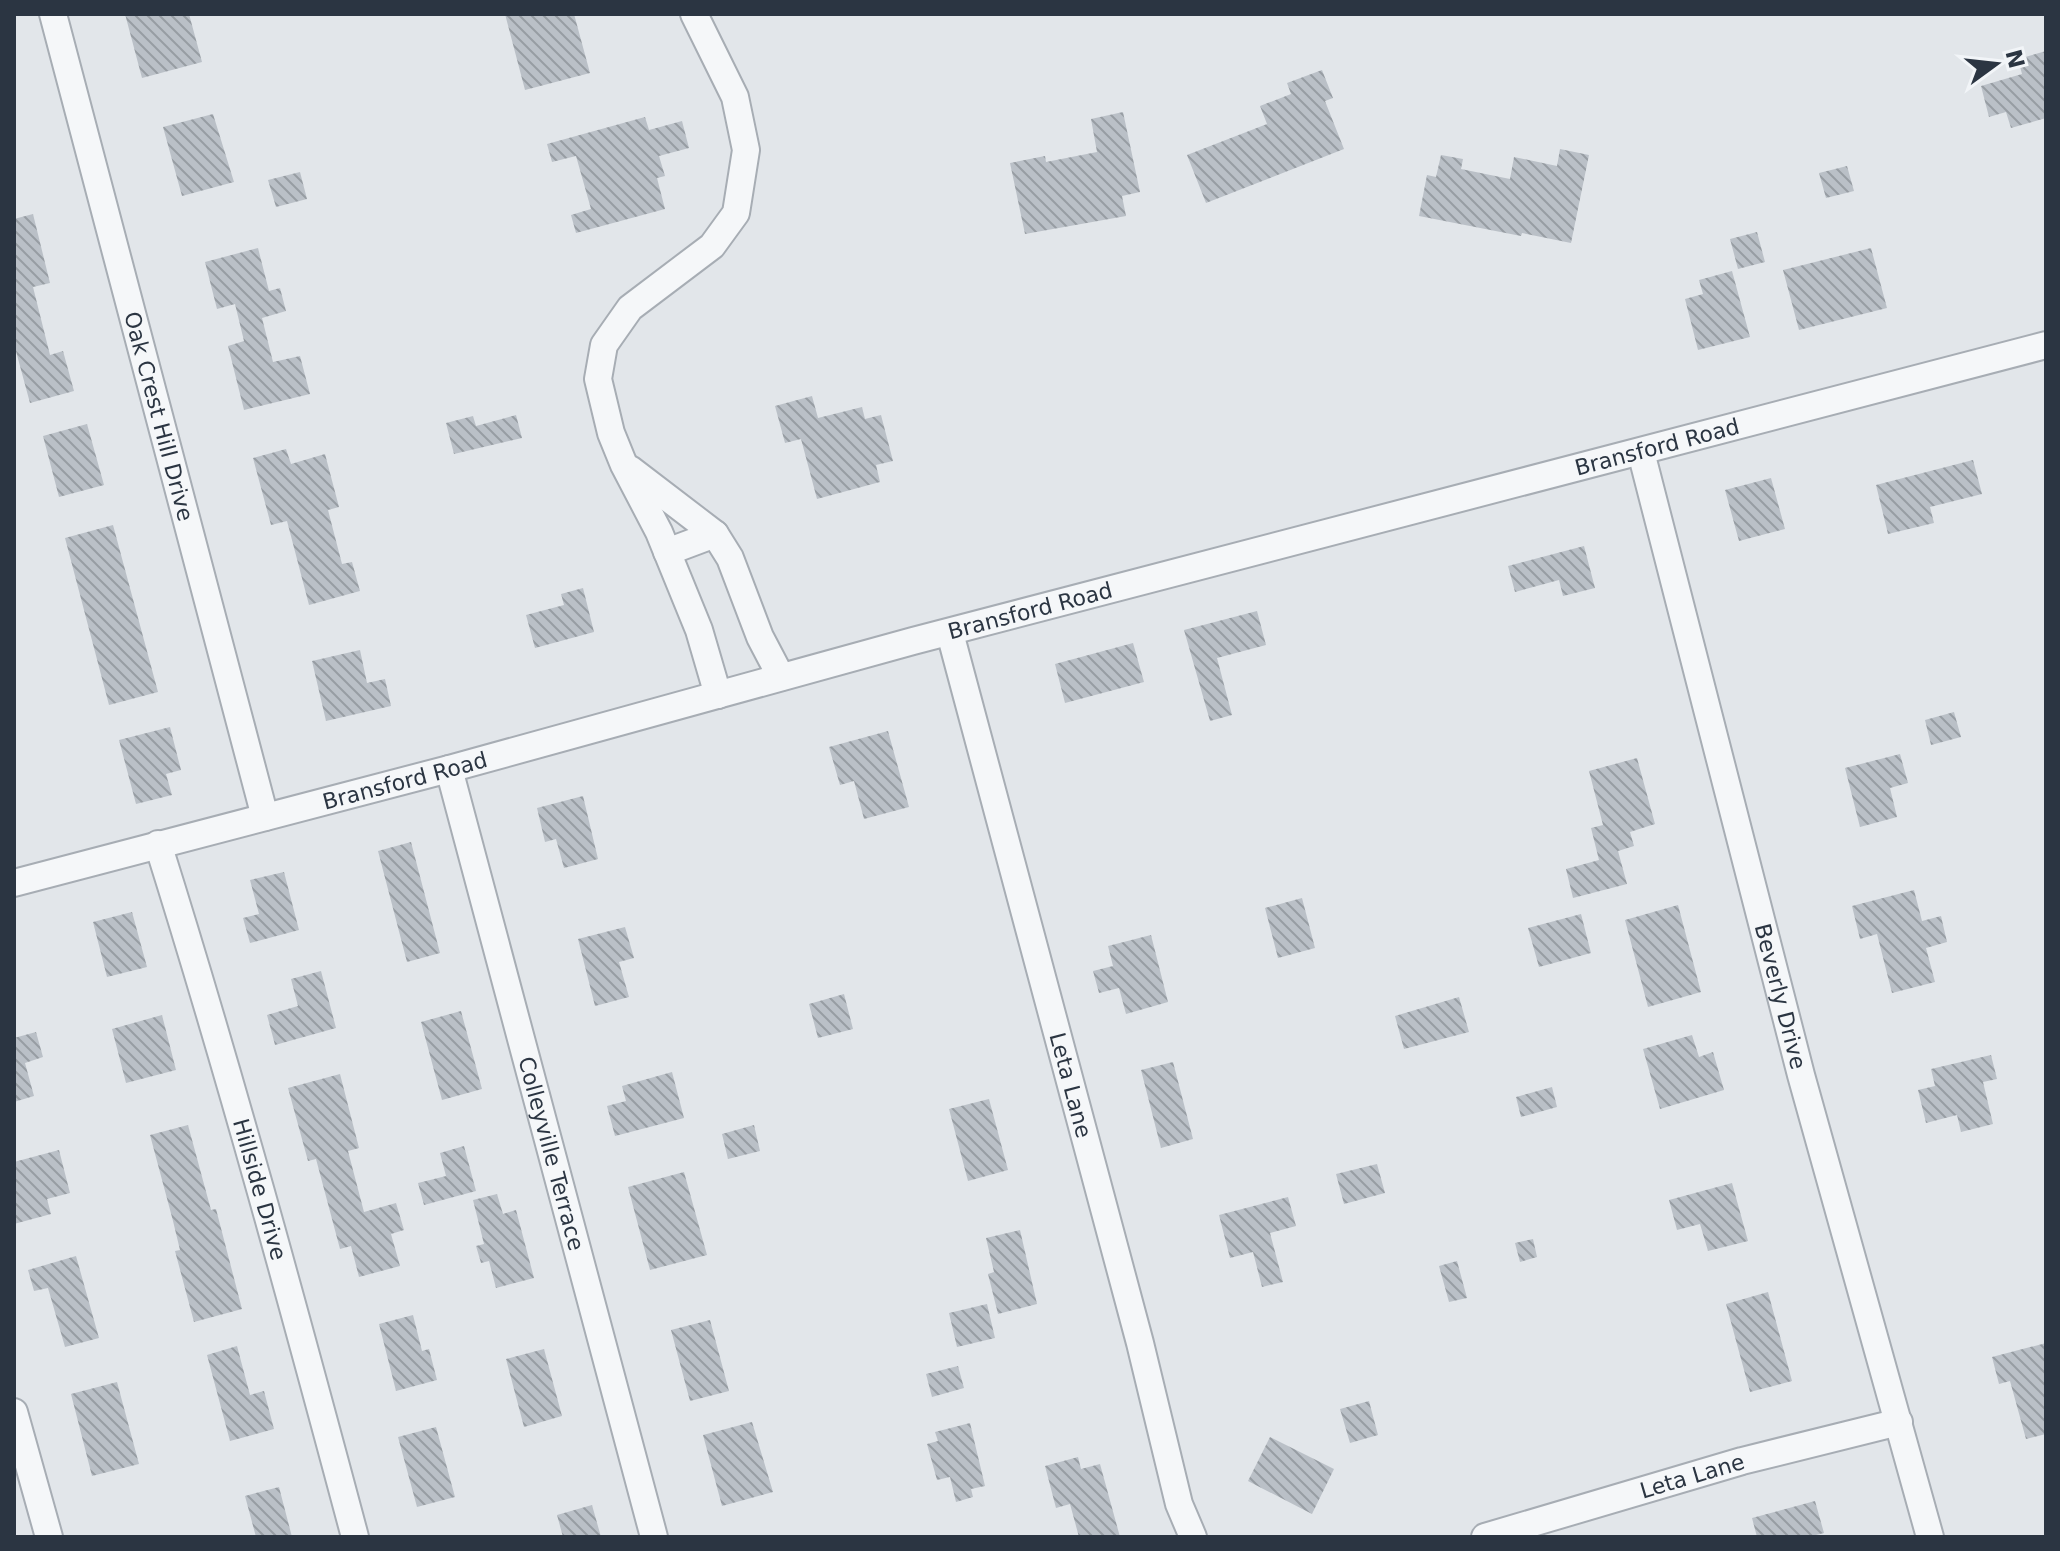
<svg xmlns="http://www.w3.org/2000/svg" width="2060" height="1551" font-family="'DejaVu Sans',sans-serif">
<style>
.building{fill:url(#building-back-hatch)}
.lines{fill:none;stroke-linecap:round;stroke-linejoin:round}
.minor-casing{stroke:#a7adb4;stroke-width:30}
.minor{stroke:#f5f7f9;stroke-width:26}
.labels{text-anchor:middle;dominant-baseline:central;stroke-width:7;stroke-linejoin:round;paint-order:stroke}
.street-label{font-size:22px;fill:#2b3542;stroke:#f2f5f8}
</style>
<defs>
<pattern id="building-back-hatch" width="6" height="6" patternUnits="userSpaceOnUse" patternTransform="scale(2)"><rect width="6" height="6" fill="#bac0c7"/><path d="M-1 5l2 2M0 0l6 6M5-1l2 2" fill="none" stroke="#979da3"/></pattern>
</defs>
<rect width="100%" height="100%" fill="#e2e6ea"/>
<!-- building -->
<path class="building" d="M 125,14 L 189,14 L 202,62 L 142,78 Z
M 505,14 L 574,14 L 590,73 L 525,90 Z
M 2046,51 L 2046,118 L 2011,128 L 2006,112 L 1989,117 L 1981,86 L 2022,74 L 2018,59 Z
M 1322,70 L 1333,98 L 1325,101 L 1344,149 L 1206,203 L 1187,155 L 1267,124 L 1260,106 L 1291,94 L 1287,83 Z
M 1123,112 L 1140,192 L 1122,196 L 1126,216 L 1025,234 L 1010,163 L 1045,156 L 1046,162 L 1097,152 L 1091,119 Z
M 213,114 L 234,182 L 182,196 L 163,127 Z
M 645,117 L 649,130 L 682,121 L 689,148 L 659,156 L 665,176 L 657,178 L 665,209 L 576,233 L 571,215 L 591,209 L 576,156 L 552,162 L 547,144 Z
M 1560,149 L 1589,155 L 1571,243 L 1522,233 L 1521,236 L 1419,216 L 1427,175 L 1436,177 L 1441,155 L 1463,159 L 1461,169 L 1510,179 L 1514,157 L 1557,166 Z
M 1847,166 L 1854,191 L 1826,198 L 1819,173 Z
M 300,172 L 307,199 L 276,207 L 268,180 Z
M 33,214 L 50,283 L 33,287 L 50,355 L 63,351 L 74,391 L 30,403 L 14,344 L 14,219 Z
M 1757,232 L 1765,262 L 1738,269 L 1730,239 Z
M 258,248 L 269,291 L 280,288 L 286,311 L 262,318 L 273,362 L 300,356 L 310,394 L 244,410 L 228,346 L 244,341 L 235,304 L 217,309 L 205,262 Z
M 1871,248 L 1887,308 L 1799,330 L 1783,270 Z
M 1732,271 L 1750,337 L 1698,350 L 1685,299 L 1703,294 L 1699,280 Z
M 812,396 L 818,418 L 862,407 L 865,419 L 881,415 L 893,461 L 876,465 L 880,482 L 817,499 L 801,439 L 785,443 L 775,406 Z
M 516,415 L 522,438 L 454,454 L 446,423 L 473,416 L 476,426 Z
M 87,424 L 104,485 L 59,497 L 43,436 Z
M 286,449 L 291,464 L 325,454 L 339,507 L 328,510 L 342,564 L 352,562 L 360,591 L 309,605 L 287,521 L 271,525 L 253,458 Z
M 1973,460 L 1982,494 L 1930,507 L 1934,523 L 1888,534 L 1876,485 Z
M 1771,478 L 1785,529 L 1739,541 L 1725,490 Z
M 113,525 L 158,692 L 109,705 L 65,538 Z
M 1584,546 L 1595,588 L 1563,596 L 1559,580 L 1515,592 L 1508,566 Z
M 583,588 L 594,632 L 535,648 L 526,615 L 564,605 L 561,594 Z
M 1257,611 L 1266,645 L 1217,658 L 1232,715 L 1210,721 L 1184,630 Z
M 1133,643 L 1144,682 L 1065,703 L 1055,664 Z
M 360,650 L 367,683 L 385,679 L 391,706 L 326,721 L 312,661 Z
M 1954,712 L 1961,737 L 1931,745 L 1925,720 Z
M 170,727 L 181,770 L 166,774 L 172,795 L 136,804 L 119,740 Z
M 888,731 L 909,807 L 864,819 L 854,781 L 840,785 L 829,747 Z
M 1900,754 L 1908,783 L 1890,788 L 1897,817 L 1860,827 L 1845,768 Z
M 1637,758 L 1655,824 L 1630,832 L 1634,846 L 1618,851 L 1627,884 L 1573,898 L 1566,869 L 1599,860 L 1591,828 L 1603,825 L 1589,771 Z
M 583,796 L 598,859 L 564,868 L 556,839 L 545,842 L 537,808 Z
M 411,842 L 440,953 L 407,962 L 378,851 Z
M 284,872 L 299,930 L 250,943 L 243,918 L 259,914 L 250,880 Z
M 1914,890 L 1922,921 L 1941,916 L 1947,942 L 1926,948 L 1935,982 L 1892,993 L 1877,934 L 1860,939 L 1852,906 Z
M 1302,898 L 1315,948 L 1278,958 L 1265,908 Z
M 1678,905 L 1701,992 L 1648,1007 L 1625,920 Z
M 132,912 L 147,967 L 107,977 L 93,922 Z
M 1581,914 L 1591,953 L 1539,967 L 1528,928 Z
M 625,927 L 634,958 L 619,962 L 629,997 L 595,1006 L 578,939 Z
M 1151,935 L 1168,1002 L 1126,1014 L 1119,988 L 1099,993 L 1093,971 L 1113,966 L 1108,946 Z
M 321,971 L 336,1028 L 275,1045 L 267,1015 L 298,1006 L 291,979 Z
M 844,994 L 853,1029 L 818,1038 L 809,1004 Z
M 1459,997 L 1469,1032 L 1404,1049 L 1395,1016 Z
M 461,1011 L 482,1089 L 442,1100 L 421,1022 Z
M 162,1015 L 176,1070 L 126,1083 L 112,1029 Z
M 36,1032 L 43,1057 L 25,1063 L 34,1096 L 14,1102 L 14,1038 Z
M 1692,1035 L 1699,1057 L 1713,1052 L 1724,1090 L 1660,1109 L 1643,1049 Z
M 1991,1055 L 1997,1079 L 1983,1082 L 1993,1124 L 1961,1132 L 1957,1115 L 1926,1123 L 1918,1090 L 1935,1086 L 1931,1069 Z
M 1173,1062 L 1193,1139 L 1161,1148 L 1141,1070 Z
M 672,1072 L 684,1118 L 615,1136 L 607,1106 L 626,1101 L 622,1086 Z
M 340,1074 L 359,1148 L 348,1151 L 364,1212 L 396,1203 L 404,1230 L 391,1234 L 400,1266 L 359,1277 L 351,1246 L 340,1249 L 316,1159 L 308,1161 L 288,1088 Z
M 1552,1087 L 1557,1107 L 1521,1117 L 1516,1097 Z
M 989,1099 L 1008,1170 L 968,1181 L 949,1109 Z
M 188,1125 L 211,1210 L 216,1209 L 242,1309 L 194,1322 L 175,1251 L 180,1250 L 173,1221 L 150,1135 Z
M 754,1125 L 760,1151 L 728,1159 L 722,1134 Z
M 464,1146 L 476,1191 L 424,1205 L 418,1183 L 446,1176 L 440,1153 Z
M 59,1150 L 70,1193 L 47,1199 L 51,1214 L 14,1224 L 14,1162 Z
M 1377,1164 L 1385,1193 L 1344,1204 L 1336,1174 Z
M 684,1172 L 707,1255 L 650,1270 L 628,1187 Z
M 1732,1183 L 1748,1241 L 1708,1251 L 1700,1224 L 1677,1230 L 1669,1200 Z
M 497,1194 L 503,1214 L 516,1210 L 534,1278 L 496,1288 L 489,1261 L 481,1263 L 476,1246 L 484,1244 L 473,1200 Z
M 1288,1197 L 1296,1226 L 1270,1233 L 1283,1282 L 1262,1287 L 1253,1252 L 1230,1258 L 1219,1215 Z
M 1020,1230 L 1037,1304 L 998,1314 L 988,1274 L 994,1272 L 986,1238 Z
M 1533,1239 L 1537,1257 L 1520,1262 L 1515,1243 Z
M 76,1256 L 99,1338 L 65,1347 L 48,1288 L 34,1291 L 28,1270 Z
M 1457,1261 L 1467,1298 L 1449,1302 L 1439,1266 Z
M 1768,1292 L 1792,1381 L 1750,1392 L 1726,1304 Z
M 987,1304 L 995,1338 L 957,1347 L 949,1313 Z
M 413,1315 L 422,1351 L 429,1349 L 437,1380 L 396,1391 L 379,1324 Z
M 710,1320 L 729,1391 L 690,1401 L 671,1330 Z
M 2046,1343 L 2046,1434 L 2026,1439 L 2010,1381 L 1999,1384 L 1992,1357 Z
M 237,1346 L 250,1395 L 264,1391 L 274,1429 L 230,1441 L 207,1355 Z
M 544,1349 L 562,1416 L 524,1427 L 506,1359 Z
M 958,1366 L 964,1388 L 932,1397 L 926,1374 Z
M 117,1382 L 139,1464 L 92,1476 L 71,1394 Z
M 1369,1401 L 1378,1435 L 1350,1443 L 1340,1409 Z
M 752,1422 L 773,1492 L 722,1506 L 703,1435 Z
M 970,1423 L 985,1486 L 971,1489 L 973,1497 L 956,1502 L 950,1477 L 937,1480 L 927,1444 L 938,1441 L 935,1432 Z
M 436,1427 L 455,1497 L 417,1507 L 398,1437 Z
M 1270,1437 L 1334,1469 L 1312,1514 L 1248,1481 Z
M 1078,1457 L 1081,1469 L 1100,1464 L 1120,1537 L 1079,1537 L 1070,1504 L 1056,1508 L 1045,1466 Z
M 279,1487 L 292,1537 L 256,1537 L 245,1496 Z
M 1815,1501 L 1824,1533 L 1808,1537 L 1757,1537 L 1752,1518 Z
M 592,1505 L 601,1537 L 563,1537 L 557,1515 Z"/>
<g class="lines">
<defs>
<g id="minor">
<path id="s1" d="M 53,14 L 265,817"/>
<path d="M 694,14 L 735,97 L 746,150 L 736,213 L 712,246 L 630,308 L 604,345 L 598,379 L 611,433 L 624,465 L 659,532 L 699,630 L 718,695"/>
<path id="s2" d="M 1641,452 L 1801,1075 L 1930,1537"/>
<path d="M 630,469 L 715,534 L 730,558 L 760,637 L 781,677"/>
<path d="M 667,552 L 715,534"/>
<path id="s3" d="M 950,633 L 1140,1343 L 1179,1504 L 1193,1537"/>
<path id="s4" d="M 449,769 L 654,1537"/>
<path id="s5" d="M 158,844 C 230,1073 293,1305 355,1537"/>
<path id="s6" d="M 14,883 L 449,769 L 913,641 L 2046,345"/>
<path d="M 14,1412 L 49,1537"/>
<path id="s7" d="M 1485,1537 L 1742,1461 L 1899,1422"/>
</g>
</defs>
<!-- minor casing -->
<use href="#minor" class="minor-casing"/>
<!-- minor -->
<use href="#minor" class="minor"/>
</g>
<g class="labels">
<!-- street labels -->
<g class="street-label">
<text stroke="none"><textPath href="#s1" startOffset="416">Oak Crest Hill Drive</textPath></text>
<text stroke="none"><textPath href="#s6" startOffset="1700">Bransford Road</textPath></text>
<text stroke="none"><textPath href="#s6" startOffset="1052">Bransford Road</textPath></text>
<text stroke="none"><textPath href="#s6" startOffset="404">Bransford Road</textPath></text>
<text stroke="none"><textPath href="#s2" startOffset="562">Beverly Drive</textPath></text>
<text stroke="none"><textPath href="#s3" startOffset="468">Leta Lane</textPath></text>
<text stroke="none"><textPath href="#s4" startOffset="398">Colleyville Terrace</textPath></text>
<text stroke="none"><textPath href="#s5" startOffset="360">Hillside Drive</textPath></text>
<text stroke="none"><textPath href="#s7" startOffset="216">Leta Lane</textPath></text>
</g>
</g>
<!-- border -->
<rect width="2060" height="1551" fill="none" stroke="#2b3542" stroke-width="32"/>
<!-- north arrow -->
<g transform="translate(1996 64) rotate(75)" stroke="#f2f5f8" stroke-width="6" paint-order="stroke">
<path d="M0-6L14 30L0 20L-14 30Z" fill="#2b3542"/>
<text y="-12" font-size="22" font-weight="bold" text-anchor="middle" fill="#2b3542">N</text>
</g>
</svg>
